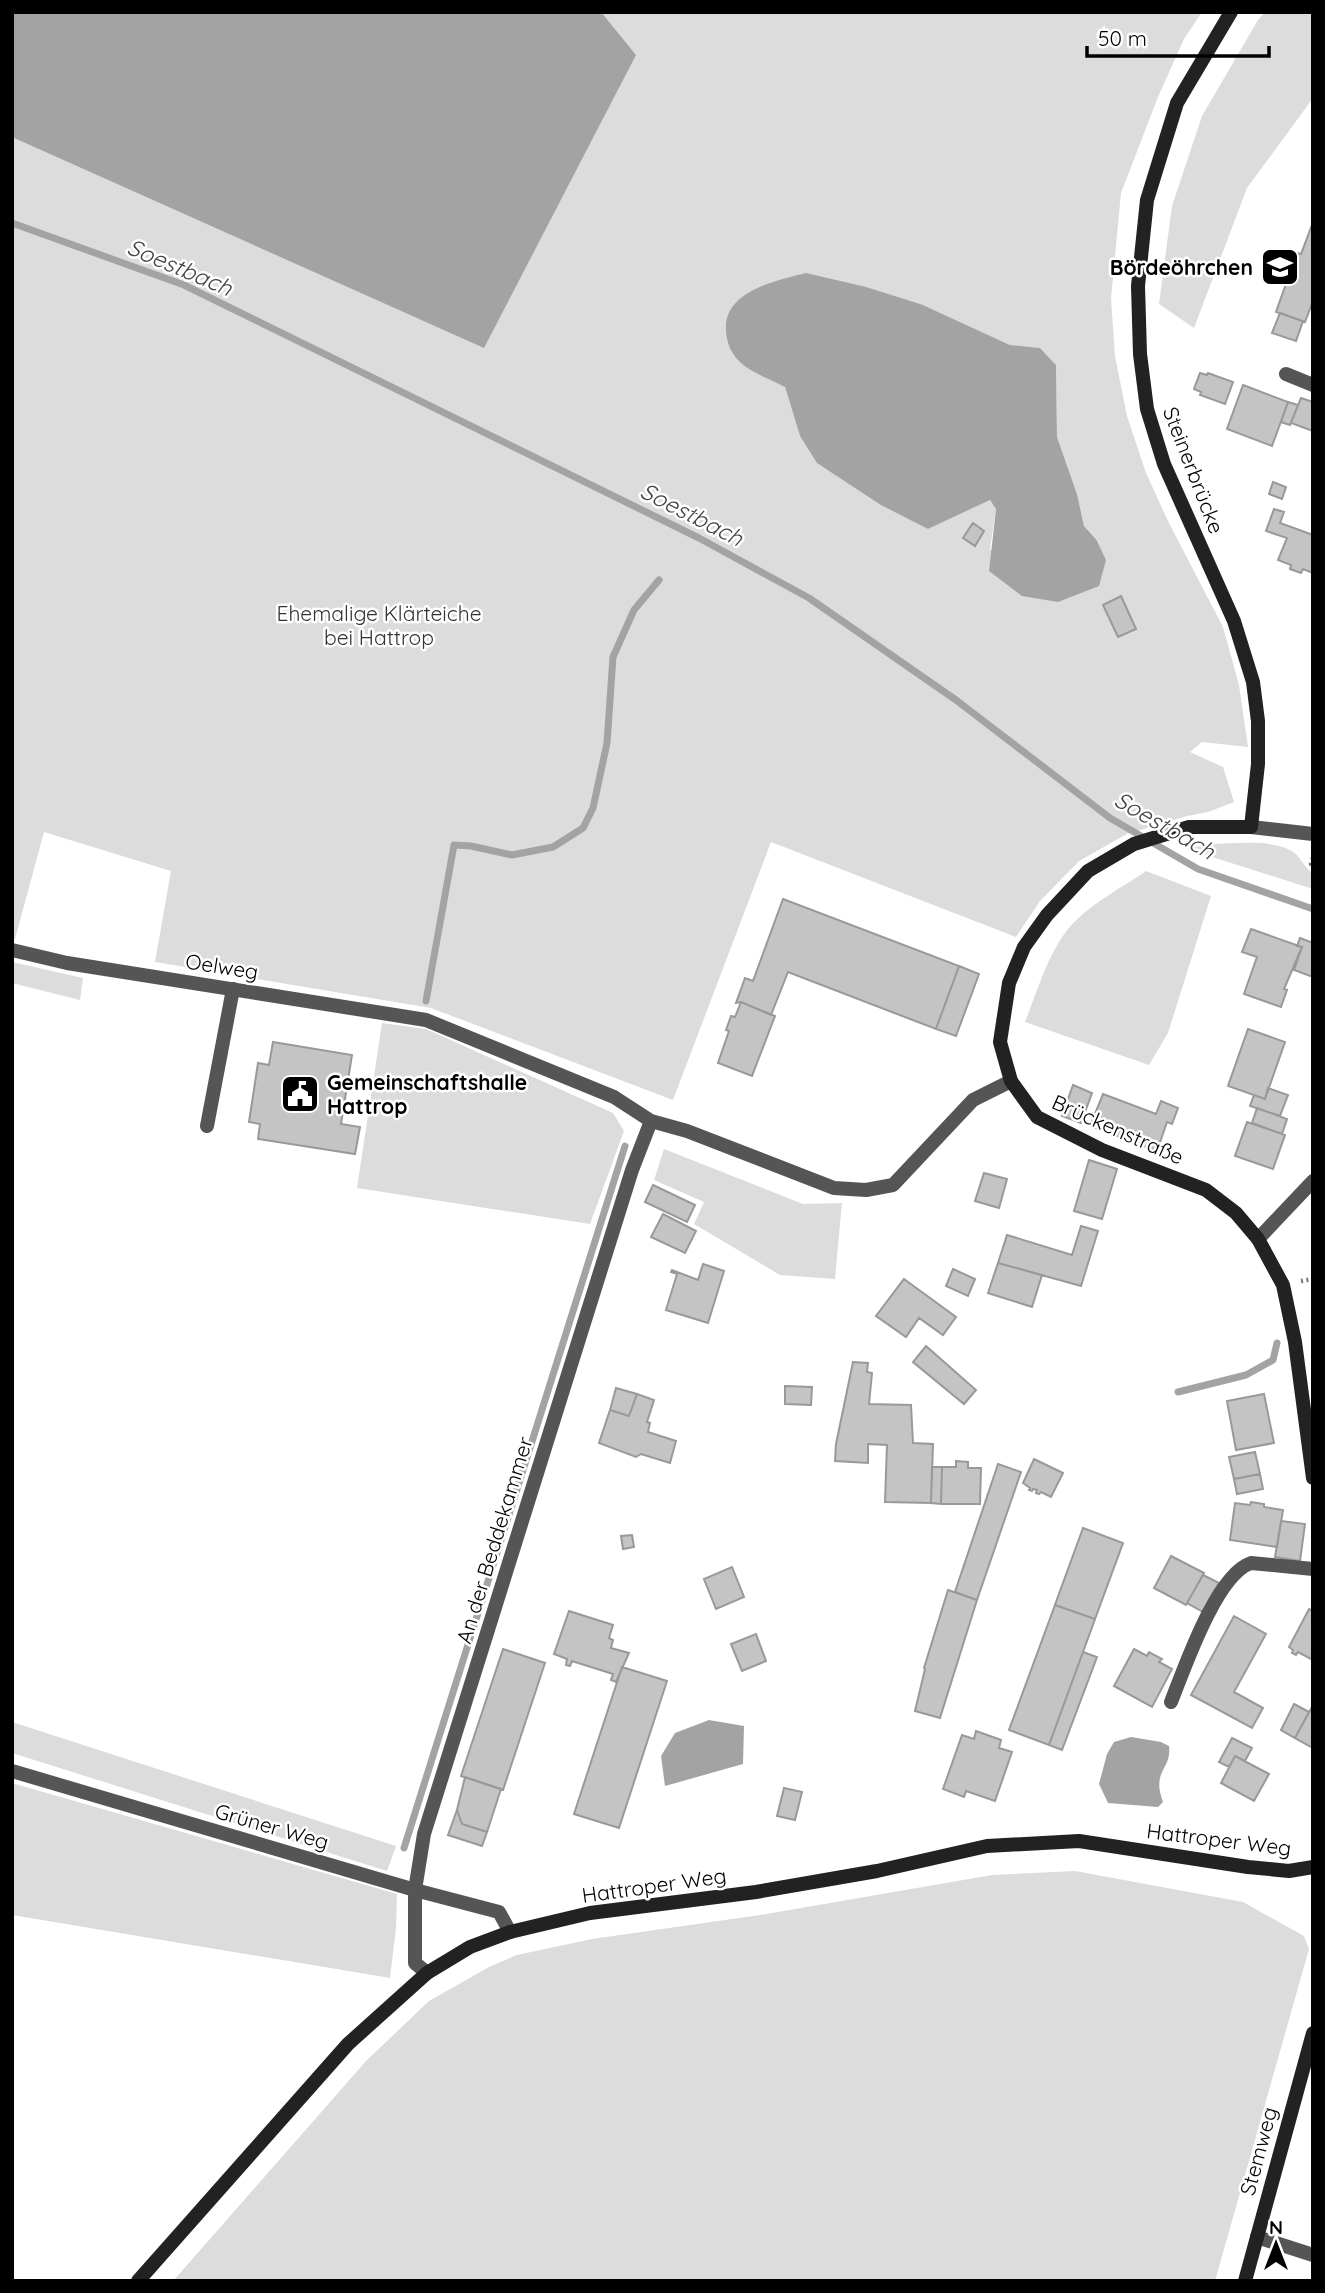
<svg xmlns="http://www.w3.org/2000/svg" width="1325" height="2293" font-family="Quicksand,sans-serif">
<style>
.green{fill:#dcdcdc;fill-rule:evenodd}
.water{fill:#a3a3a3}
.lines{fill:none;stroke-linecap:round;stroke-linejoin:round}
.stream{stroke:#a3a3a3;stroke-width:7}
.building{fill:#c4c4c4;stroke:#999;stroke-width:2}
.path{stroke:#777;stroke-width:4.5;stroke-dasharray:2 3.5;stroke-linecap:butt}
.lane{stroke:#555;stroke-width:14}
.street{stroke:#555;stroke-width:14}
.secondary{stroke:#222;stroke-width:14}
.labels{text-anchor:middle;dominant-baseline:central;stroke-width:5;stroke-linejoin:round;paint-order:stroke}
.poi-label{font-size:21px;font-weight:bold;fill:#000;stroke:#fff;text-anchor:end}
.street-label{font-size:21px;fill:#000;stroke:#fff}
.park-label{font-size:21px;fill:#333;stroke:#fff}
.water-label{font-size:23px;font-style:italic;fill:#444;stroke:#fff}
</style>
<rect width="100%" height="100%" fill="#fff"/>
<!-- green -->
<path class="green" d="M 12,12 L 1202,12 L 1184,39 L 1158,97 L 1121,193 L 1111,298 L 1115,356 L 1127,416 L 1146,473 L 1168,521 L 1223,627 L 1239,685 L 1248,747 L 1202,742 L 1190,752 L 1223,767 L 1234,802 L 1208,812 L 1187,816 L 1127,834 L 1079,861 L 1040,901 L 1016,937 L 771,842 L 673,1100 L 431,1008 L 155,962 L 171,871 L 44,832 L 15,939 L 12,938 ZM 923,305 L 1010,345 L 1040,348 L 1056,365 L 1057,437 L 1077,494 L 1084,526 L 1097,539 L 990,550 L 996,509 L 990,500 L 928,529 L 800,436 L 785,387 Z
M 1265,12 L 1313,12 L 1313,98 L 1247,188 L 1194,328 L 1159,304 L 1172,206 L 1202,116 L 1258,20 Z
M 1211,844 C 1236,844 1267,839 1290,850 C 1300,854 1303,867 1313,873 L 1313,889 L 1187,849 Z
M 1146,871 L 1211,896 L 1168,1033 L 1149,1065 L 1025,1022 C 1037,992 1046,959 1065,933 C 1085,906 1119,890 1146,871 Z
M 12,962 L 83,978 L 80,1000 L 12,983 Z
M 382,1023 L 426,1029 L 613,1113 L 624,1131 L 590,1224 L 357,1188 Z
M 664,1149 L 803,1204 L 842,1203 L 835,1279 L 780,1275 L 694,1224 L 704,1202 L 654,1180 Z
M 12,1722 L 396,1846 L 387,1871 L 12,1753 Z
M 12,1783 L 397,1894 L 396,1928 L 390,1978 L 12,1915 Z
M 1075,1871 L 1243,1902 L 1304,1936 L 1309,1949 L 1215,2281 L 173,2281 L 366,2061 L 429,2001 L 489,1967 L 517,1955 L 592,1939 L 760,1915 L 992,1875 Z"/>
<!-- water -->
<path class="water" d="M 12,12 L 601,12 L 636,55 L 484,348 L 12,137 Z
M 806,273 L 866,287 L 923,305 L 1010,345 L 1040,348 L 1056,365 L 1057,437 L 1077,494 L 1084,526 L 1096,539 L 1106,560 L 1099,586 L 1058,602 L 1022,596 L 989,571 L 996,509 L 990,500 L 928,529 L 881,505 L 817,463 L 800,436 L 785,387 C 772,380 747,371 738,360 C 730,351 727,343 726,331 C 723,291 775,281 806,273 Z
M 709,1720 L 744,1726 L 743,1764 L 665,1786 L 661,1756 L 675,1733 Z
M 1131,1737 L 1161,1742 L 1169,1746 C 1172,1770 1151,1770 1163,1802 L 1158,1807 L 1108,1803 L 1099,1784 L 1107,1754 L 1114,1742 Z"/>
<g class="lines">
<!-- stream -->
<path class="stream" d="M 12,223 L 184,285 L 699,538 L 809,598 L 956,700 L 1110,818 L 1198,869 L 1313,909
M 426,1001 L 454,845 L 471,846 L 512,855 L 553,847 L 583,828 L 593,808 L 607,743 L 613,657 L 634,610 L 659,580
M 1178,1392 L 1246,1375 L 1273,1360 L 1277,1343
M 404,1848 L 625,1146"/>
</g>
<!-- building -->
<path class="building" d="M 1313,222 L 1313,301 L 1305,322 L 1276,312 L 1297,253 L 1301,254 Z
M 1280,313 L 1303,321 L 1296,341 L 1272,333 Z
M 1200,373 L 1207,375 L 1208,373 L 1233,382 L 1225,404 L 1200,395 L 1201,392 L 1194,389 Z
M 1243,385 L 1288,402 L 1272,446 L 1227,429 Z
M 1301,398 L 1313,402 L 1313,431 L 1291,423 Z
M 1288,402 L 1298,405 L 1290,425 L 1281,422 Z
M 1273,482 L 1286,487 L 1282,499 L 1269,494 Z
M 1274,509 L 1284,512 L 1280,523 L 1313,535 L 1313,573 L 1303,569 L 1301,573 L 1290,569 L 1291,565 L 1278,560 L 1287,538 L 1266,531 Z
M 973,523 L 984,531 L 975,546 L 963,538 Z
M 1121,596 L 1136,629 L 1118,637 L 1103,605 Z
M 783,899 L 959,966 L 936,1029 L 788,972 L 771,1015 L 741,1002 L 736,1003 L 745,978 L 753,981 Z
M 1251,929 L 1302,947 L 1284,989 L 1287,990 L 1281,1007 L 1244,994 L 1257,957 L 1242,952 Z
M 1300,938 L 1313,943 L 1313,977 L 1294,970 L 1302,947 L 1297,946 Z
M 959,966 L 979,974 L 956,1036 L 936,1029 Z
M 741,1002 L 775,1016 L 752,1076 L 718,1063 L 729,1031 L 726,1030 L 731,1016 L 735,1017 Z
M 1248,1029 L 1285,1042 L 1265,1099 L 1228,1086 Z
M 273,1042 L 352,1055 L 341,1124 L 360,1127 L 355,1154 L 258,1139 L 260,1124 L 249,1122 L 258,1063 L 269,1065 Z
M 1073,1085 L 1092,1093 L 1081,1123 L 1062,1116 Z
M 1268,1088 L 1288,1095 L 1280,1116 L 1250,1106 L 1254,1095 L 1265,1099 Z
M 1103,1094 L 1156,1114 L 1161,1101 L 1178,1108 L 1172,1124 L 1167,1122 L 1157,1151 L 1090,1126 Z
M 1257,1108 L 1287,1119 L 1282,1134 L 1252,1123 Z
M 1247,1122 L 1285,1135 L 1273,1169 L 1235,1156 Z
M 1089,1160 L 1117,1169 L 1102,1219 L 1074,1211 Z
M 984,1173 L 1007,1179 L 999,1208 L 975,1201 Z
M 653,1185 L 695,1205 L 687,1222 L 645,1202 Z
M 663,1214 L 696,1231 L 685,1253 L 651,1237 Z
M 1081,1226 L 1098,1231 L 1081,1286 L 998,1263 L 1007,1235 L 1072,1255 Z
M 998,1263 L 1042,1275 L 1032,1307 L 988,1293 Z
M 703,1264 L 724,1271 L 708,1323 L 666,1310 L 677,1274 L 671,1272 L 672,1270 L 698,1280 Z
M 953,1269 L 975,1279 L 968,1296 L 946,1286 Z
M 904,1279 L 956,1317 L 943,1335 L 919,1318 L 906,1337 L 876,1316 Z
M 926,1346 L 976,1390 L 964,1404 L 913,1362 Z
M 853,1362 L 868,1363 L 867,1372 L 872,1373 L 869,1404 L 911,1405 L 913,1443 L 933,1444 L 931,1503 L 885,1502 L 887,1445 L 868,1444 L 868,1463 L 835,1461 L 836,1444 Z
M 785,1386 L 812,1387 L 811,1405 L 785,1404 Z
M 616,1388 L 637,1394 L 629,1416 L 610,1410 Z
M 637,1394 L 654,1400 L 647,1422 L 650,1423 L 648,1432 L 676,1441 L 670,1463 L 641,1454 L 636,1457 L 599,1443 L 610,1410 L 629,1416 Z
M 1264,1394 L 1274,1443 L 1236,1450 L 1227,1401 Z
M 1255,1452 L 1260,1474 L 1234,1479 L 1229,1457 Z
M 1034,1459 L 1063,1473 L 1051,1497 L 1041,1492 L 1039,1494 L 1036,1493 L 1037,1490 L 1033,1489 L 1032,1491 L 1029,1490 L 1030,1488 L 1023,1483 Z
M 956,1461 L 968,1462 L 968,1468 L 981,1468 L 980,1504 L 941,1504 L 942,1467 L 956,1467 Z
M 998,1464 L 1021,1472 L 977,1600 L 955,1592 Z
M 932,1467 L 942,1467 L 941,1504 L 931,1503 Z
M 1260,1474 L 1263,1489 L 1237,1494 L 1234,1479 Z
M 1251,1502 L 1264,1504 L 1264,1507 L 1283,1510 L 1277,1547 L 1230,1540 L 1235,1503 L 1250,1505 Z
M 1281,1521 L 1305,1524 L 1300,1561 L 1275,1557 Z
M 1083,1528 L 1123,1543 L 1095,1619 L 1055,1605 Z
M 632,1535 L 634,1547 L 623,1549 L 621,1536 Z
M 1171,1556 L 1204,1573 L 1186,1605 L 1154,1588 Z
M 732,1567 L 744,1597 L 716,1609 L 704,1579 Z
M 1203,1575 L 1219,1583 L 1203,1612 L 1187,1603 Z
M 948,1590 L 977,1600 L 940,1718 L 915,1711 L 925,1669 L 924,1668 Z
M 1055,1605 L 1095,1619 L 1049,1745 L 1009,1730 Z
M 1309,1609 L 1313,1611 L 1313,1660 L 1298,1652 L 1296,1655 L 1292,1653 L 1293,1650 L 1289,1647 Z
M 569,1611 L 613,1625 L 609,1638 L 613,1640 L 611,1648 L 629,1653 L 616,1682 L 611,1680 L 613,1674 L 572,1661 L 570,1666 L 566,1665 L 567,1659 L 554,1654 Z
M 1234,1616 L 1266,1634 L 1234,1692 L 1263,1708 L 1252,1728 L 1191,1695 Z
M 756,1634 L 766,1661 L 742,1671 L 731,1644 Z
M 503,1649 L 545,1663 L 503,1790 L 461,1776 Z
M 1134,1649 L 1147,1656 L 1149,1652 L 1162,1659 L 1159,1662 L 1172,1669 L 1152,1707 L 1114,1686 Z
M 1083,1652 L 1097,1657 L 1062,1750 L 1049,1745 Z
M 622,1667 L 667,1681 L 619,1828 L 574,1814 Z
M 1294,1704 L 1309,1712 L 1295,1738 L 1281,1730 Z
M 1313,1705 L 1313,1748 L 1295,1738 Z
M 976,1731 L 1001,1740 L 999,1748 L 1012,1752 L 995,1801 L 966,1791 L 964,1797 L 943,1789 L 962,1735 L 974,1739 Z
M 1232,1738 L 1252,1748 L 1245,1761 L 1235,1756 L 1229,1767 L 1219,1762 Z
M 1235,1756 L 1269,1774 L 1254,1801 L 1221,1783 Z
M 465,1777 L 501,1789 L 487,1832 L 462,1824 L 457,1810 Z
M 784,1788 L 802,1792 L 795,1820 L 777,1816 Z
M 457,1810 L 462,1824 L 487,1832 L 482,1846 L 448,1835 Z"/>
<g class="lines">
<!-- path -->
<path class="path" d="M 1313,858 L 1311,864 L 1313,867
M 1301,1281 L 1313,1279"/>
<!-- lane -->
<path class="lane" d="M 207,1126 L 233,989
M 1171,1702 C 1185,1667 1216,1575 1251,1563 L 1313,1569"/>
<!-- street -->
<path class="street" d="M 1286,374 L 1313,385
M 1251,827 L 1313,834
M 12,950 L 67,963 L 426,1020 L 614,1097 L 651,1121 L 687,1131 L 834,1188 L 866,1190 L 893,1185 L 973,1100 L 1011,1081
M 1258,1239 L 1313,1181
M 12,1771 L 415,1890 L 499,1912 L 510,1932
M 427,1973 L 415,1963 L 415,1890 L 424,1834 L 632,1170 L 651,1121
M 1257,2237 L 1313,2255"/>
<!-- secondary -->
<path class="secondary" d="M 1231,12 L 1177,103 L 1147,200 L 1138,286 L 1140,354 L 1147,409 L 1164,464 L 1234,621 L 1253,682 L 1258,721 L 1258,764 L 1251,827 L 1189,827 L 1134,844 L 1088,871 L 1047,915 L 1024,947 L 1009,983 L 1000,1042 L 1011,1081 L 1037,1117 L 1102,1150 L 1206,1190 L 1236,1213 L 1258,1239 L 1283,1285 L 1295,1342 L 1313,1478
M 138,2281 L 348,2044 L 427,1973 L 470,1947 L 510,1932 L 590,1913 L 756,1892 L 877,1871 L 987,1846 L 1079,1841 L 1248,1867 L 1289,1871 L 1313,1867
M 1245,2281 L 1313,2033"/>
</g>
<!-- icons -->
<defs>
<symbol id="school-square" viewBox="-11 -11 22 22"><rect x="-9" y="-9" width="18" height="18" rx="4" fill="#000" stroke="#fff"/><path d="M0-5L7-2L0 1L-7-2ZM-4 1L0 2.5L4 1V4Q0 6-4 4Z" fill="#fff"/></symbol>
<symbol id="civic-square" viewBox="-11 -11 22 22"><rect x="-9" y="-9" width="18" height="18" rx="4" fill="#000" stroke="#fff"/><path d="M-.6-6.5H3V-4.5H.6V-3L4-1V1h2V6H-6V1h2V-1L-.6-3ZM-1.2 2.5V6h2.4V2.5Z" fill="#fff"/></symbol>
</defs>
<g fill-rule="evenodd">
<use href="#school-square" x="1258" y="245" width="44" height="44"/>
<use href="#civic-square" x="278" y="1072" width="44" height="44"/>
</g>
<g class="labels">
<!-- poi labels -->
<g class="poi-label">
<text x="1253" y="267">Bördeöhrchen</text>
<text x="327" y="1082" text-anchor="start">Gemeinschaftshalle<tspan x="327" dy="24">Hattrop</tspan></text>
</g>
<!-- street labels -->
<g class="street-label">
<text transform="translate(1194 470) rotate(69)">Steinerbrücke</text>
<text transform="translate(222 966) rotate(9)">Oelweg</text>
<text transform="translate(1118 1129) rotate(24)">Brückenstraße</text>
<text transform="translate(494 1540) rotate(-73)">An der Beddekammer</text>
<text transform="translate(272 1826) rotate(16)">Grüner Weg</text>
<text transform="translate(1219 1839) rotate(7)">Hattroper Weg</text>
<text transform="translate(654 1885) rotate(-8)">Hattroper Weg</text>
<text transform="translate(1258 2151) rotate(-75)">Stemweg</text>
</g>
<!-- park labels -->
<g class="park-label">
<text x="379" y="613">Ehemalige Klärteiche<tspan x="379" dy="24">bei Hattrop</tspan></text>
</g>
<!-- water labels -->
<g class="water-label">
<text transform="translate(180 267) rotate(23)">Soestbach</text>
<text transform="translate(692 514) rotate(27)">Soestbach</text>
<text transform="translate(1165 825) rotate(30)">Soestbach</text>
</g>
</g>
<!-- border -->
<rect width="1325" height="2293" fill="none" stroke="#000000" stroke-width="28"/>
<!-- north arrow -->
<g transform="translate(1276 2244)" stroke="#ffffff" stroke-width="5" paint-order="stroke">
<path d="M0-5L12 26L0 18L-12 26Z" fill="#000000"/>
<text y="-10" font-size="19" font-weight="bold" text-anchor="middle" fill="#000000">N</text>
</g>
<!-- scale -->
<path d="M1087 46v10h182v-10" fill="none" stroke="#000000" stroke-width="3.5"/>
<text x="1098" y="46" font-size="21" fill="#000000" stroke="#ffffff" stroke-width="5" paint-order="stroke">50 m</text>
</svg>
